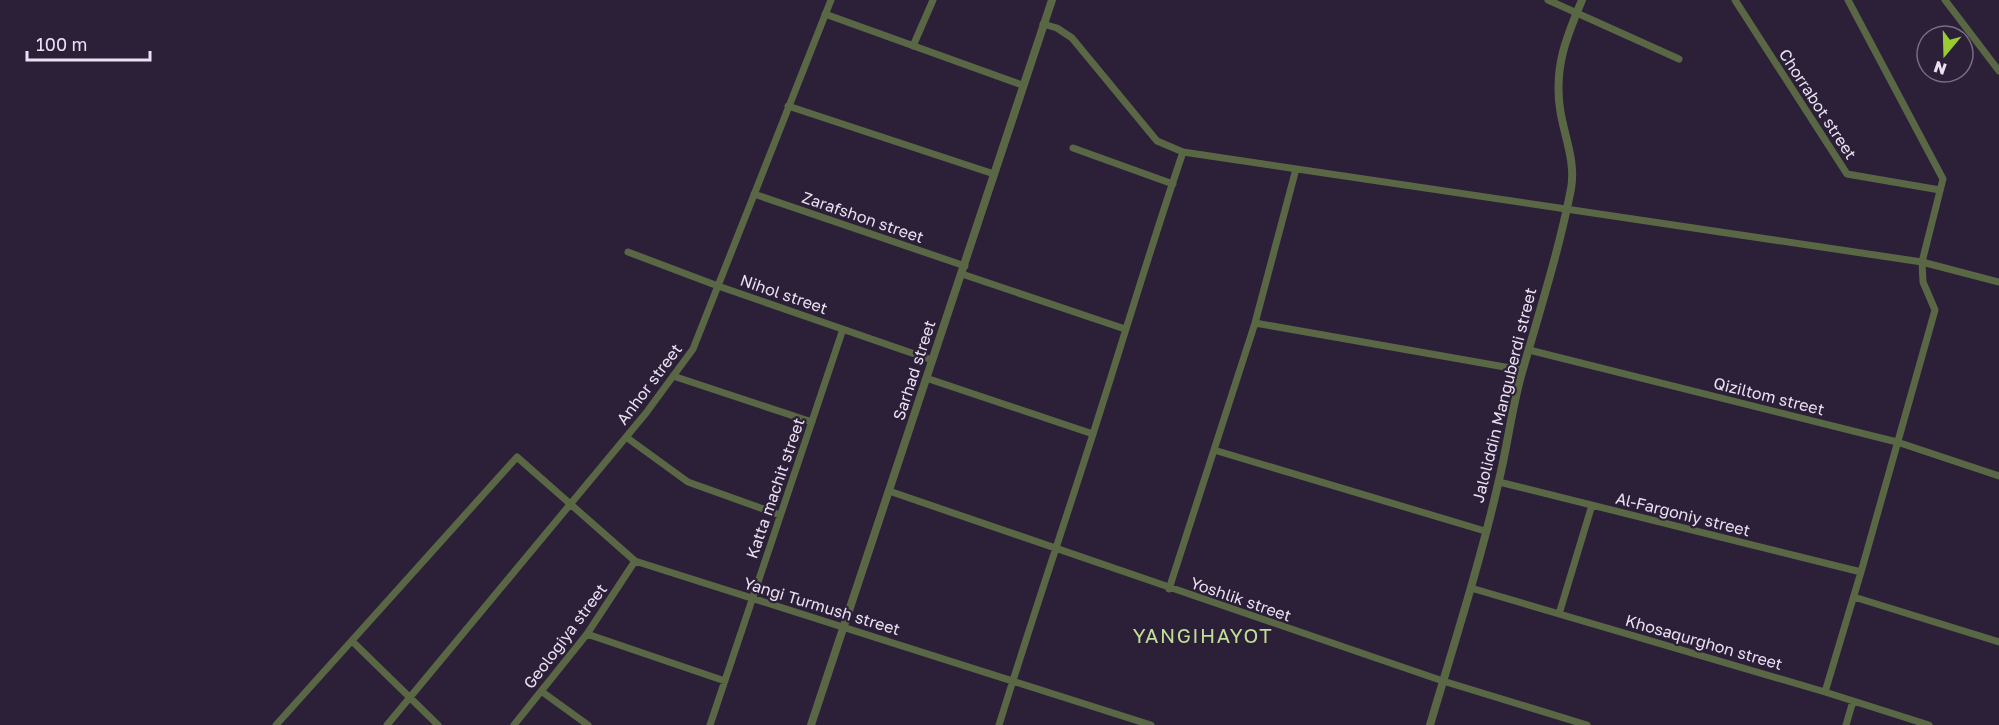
<svg xmlns="http://www.w3.org/2000/svg" width="1999" height="725" font-family="'Golos Text',sans-serif">
<style>
.lines{fill:none;stroke-linecap:round;stroke-linejoin:round}
.minor{stroke:#596745;stroke-width:7}
.tertiary{stroke:#596745;stroke-width:8}
.labels{text-anchor:middle;dominant-baseline:central;stroke-width:4.5;stroke-linejoin:round;paint-order:stroke}
.street-label{font-size:16px;fill:#e9e1f2;stroke:#2c1f38}
.quarter-label{font-size:20px;letter-spacing:1.5px;fill:#c1de95;stroke:#2c1f38}
</style>
<rect width="100%" height="100%" fill="#2c1f38"/>
<g class="lines">
<!-- minor -->
<path class="minor" d="M 1548,0 L 1679,59
M 1735,0 L 1847,174 L 1940,190
M 1945,0 L 1999,71
M 825,14 L 1022,85
M 1043,24 L 1057,28 L 1072,38 L 1157,141 L 1183,152 L 1922,262 L 1999,282
M 913,46 L 933,0
M 788,106 L 994,174
M 1073,148 L 1173,184
M 754,194 L 965,266
M 628,252 L 718,286 L 932,360
M 962,274 L 1125,329
M 1255,323 L 1522,370
M 1529,350 L 1897,442 L 1999,476
M 673,376 L 812,422
M 926,378 L 1093,434
M 626,437 L 688,482 L 780,515
M 1214,450 L 1485,531
M 1499,482 L 1861,572
M 889,491 L 1443,681 L 1587,725
M 1471,588 L 1825,692 L 1929,725
M 1169,589 L 1255,323 L 1296,169
M 1854,597 L 1999,642
M 1559,614 L 1592,505
M 587,634 L 725,681
M 352,641 L 438,725
M 541,691 L 588,725
M 1825,692 L 1861,572 L 1935,310 L 1923,282 L 1922,262 L 1943,179 L 1848,0
M 276,725 L 517,457 L 635,561 L 1151,725
M 387,725 L 646,413 L 693,349 L 831,0
M 514,725 L 587,634 L 635,561
M 710,725 L 843,329
M 999,725 C 1029,628 1062,531 1093,434 C 1123,340 1151,246 1183,152
M 1846,725 L 1853,701"/>
<!-- tertiary -->
<path class="tertiary" d="M 811,725 L 1052,0
M 1430,725 C 1454,644 1480,563 1499,480 C 1508,444 1512,405 1523,369 C 1540,310 1559,250 1571,189 C 1576,161 1564,136 1560,109 C 1554,67 1566,38 1582,0"/>
</g>
<g class="labels">
<!-- street labels -->
<g class="street-label">
<text transform="translate(1818 104) rotate(57)">Chorrabot street</text>
<text transform="translate(863 217) rotate(19)">Zarafshon street</text>
<text transform="translate(784 294) rotate(19)">Nihol street</text>
<text transform="translate(914 370) rotate(-72)">Sarhad street</text>
<text transform="translate(649 384) rotate(-53)">Anhor street</text>
<text transform="translate(1504 395) rotate(-76)">Jaloliddin Manguberdi street</text>
<text transform="translate(1769 396) rotate(14)">Qiziltom street</text>
<text transform="translate(775 488) rotate(-71)">Katta machit street</text>
<text transform="translate(1683 514) rotate(14)">Al-Fargoniy street</text>
<text transform="translate(1241 599) rotate(19)">Yoshlik street</text>
<text transform="translate(822 606) rotate(17)">Yangi Turmush street</text>
<text transform="translate(565 636) rotate(-53)">Geologiya street</text>
<text transform="translate(1704 642) rotate(16)">Khosaqurghon street</text>
</g>
<!-- quarter labels -->
<g class="quarter-label">
<text x="1203" y="635">YANGIHAYOT</text>
</g>
</g>
<!-- north arrow -->
<g transform="translate(1945 54) rotate(199)"><circle r="28" fill="#2c1f38" stroke="#786d82" stroke-width="1.5"/>
<path d="M0-4.5L10 22L0 15L-10 22Z" fill="#9bcb33"/>
<text y="-9" font-size="16" font-weight="bold" text-anchor="middle" fill="#e9e1f2">N</text>
</g>
<!-- scale -->
<path d="M27 51v9h123v-9" fill="none" stroke="#e9e1f2" stroke-width="3"/>
<text x="36" y="51" font-size="18" fill="#e9e1f2" stroke="#2c1f38" stroke-width="4.5" paint-order="stroke">100 m</text>
</svg>
